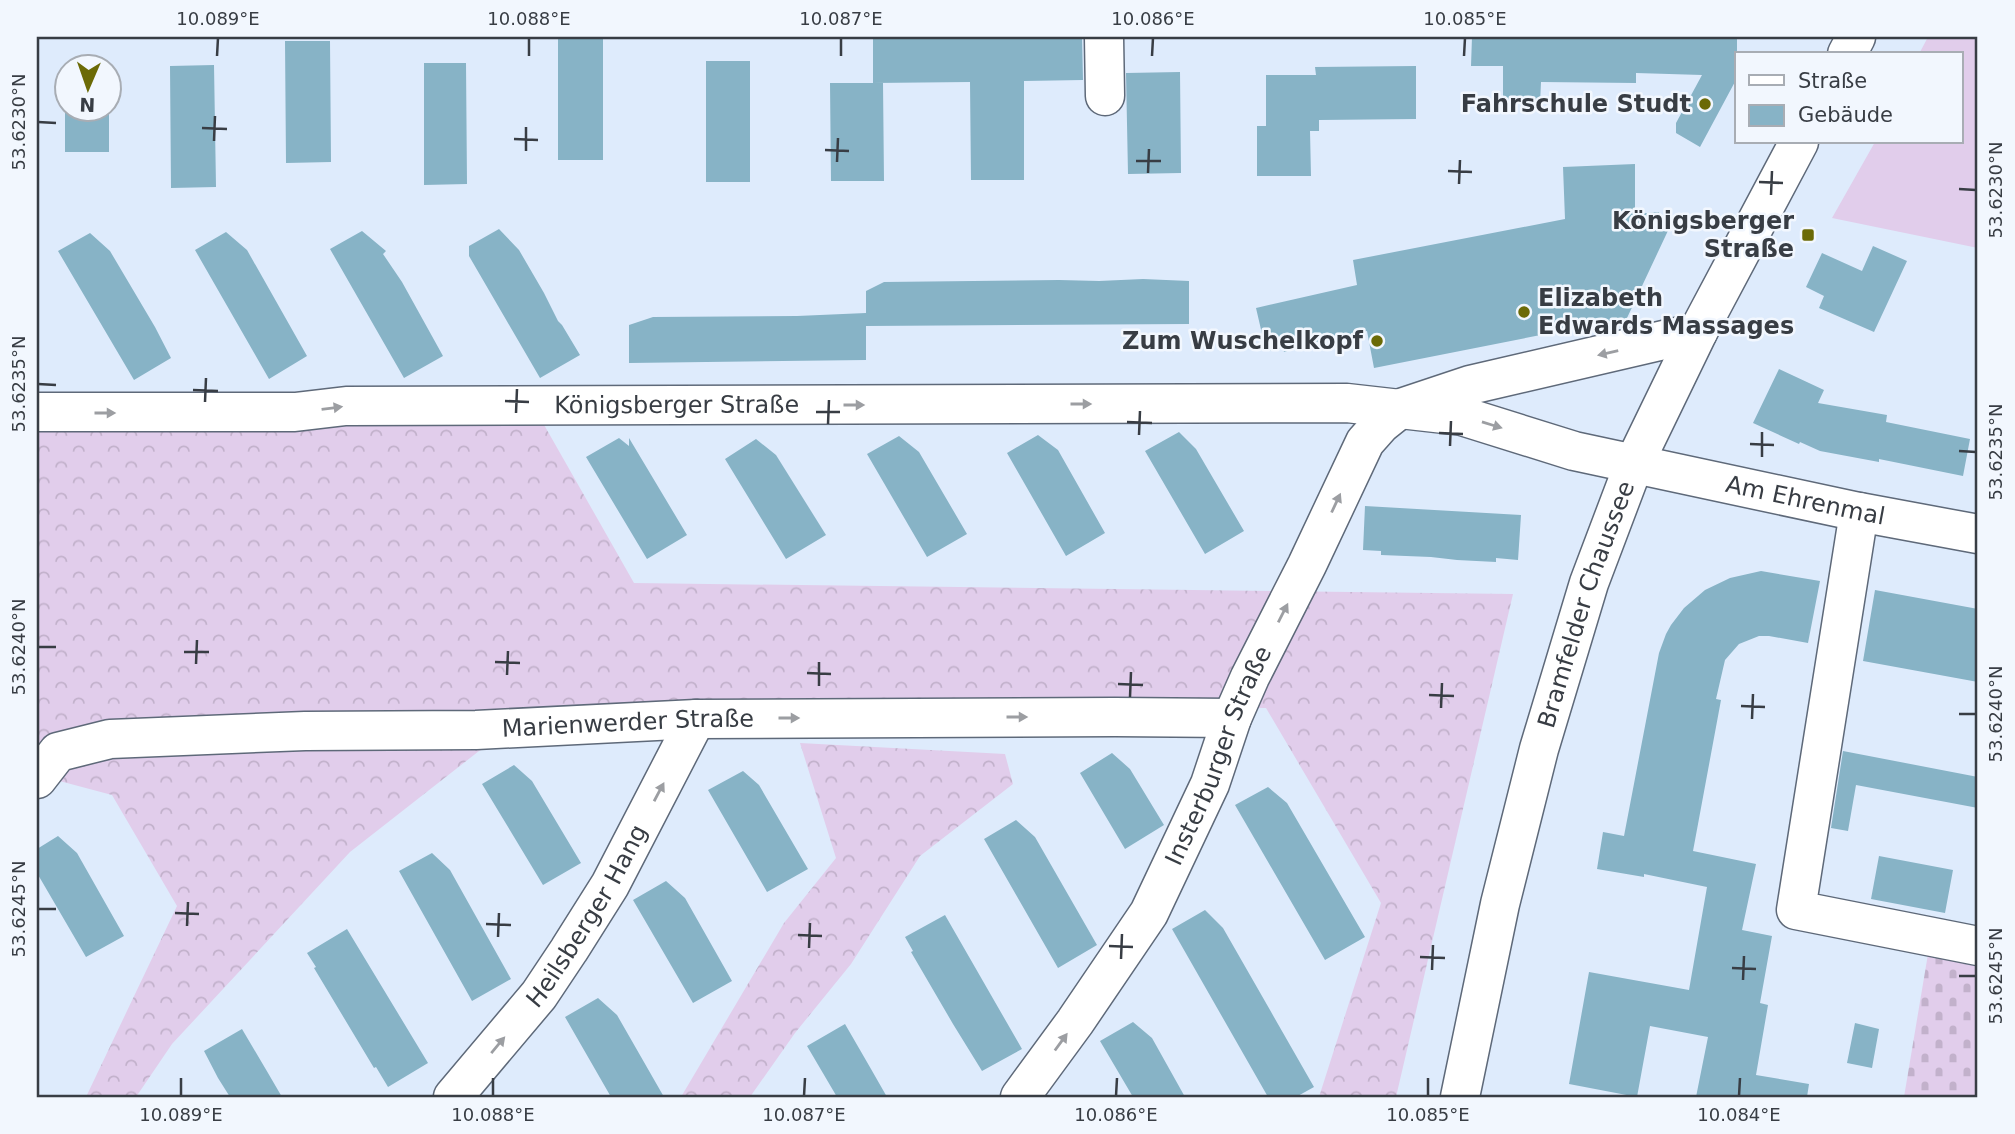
<svg xmlns="http://www.w3.org/2000/svg" width="2015" height="1134" font-family="'DejaVu Sans',sans-serif">
<style>
.grass{fill:#e1cdeb}
.forest{fill:url(#forest-crowns)}
.cemetery{fill:url(#cemetery-stones)}
.building{fill:#87b3c6}
.lines{fill:none;stroke-linecap:round;stroke-linejoin:round}
.minor-casing{stroke:#5e6979;stroke-width:41}
.major-casing{stroke:#5e6979;stroke-width:41}
.minor{stroke:#fff;stroke-width:38}
.major{stroke:#fff;stroke-width:38}
.oneway{fill:#9c9ea2}
.ticks{fill:none;stroke:#383d44;stroke-width:2.5}
.poi-dot{fill:#6b6a06;stroke:#f2f7fe;stroke-width:2.5}
.labels{text-anchor:middle;dominant-baseline:central;stroke-width:5;stroke-linejoin:round;paint-order:stroke}
.poi-label{font-size:24px;font-weight:bold;fill:#383d44;stroke:#f2f7fe;text-anchor:end}
.street-label{font-size:24px;fill:#383d44;stroke:#f2f7fe}
.neatline{fill:none;stroke:#383d44;stroke-width:2.5}
.ticks-label{font-size:18px;text-anchor:middle;fill:#383d44}
</style>
<defs>
<pattern id="forest-crowns" width="20" height="18" patternUnits="userSpaceOnUse" patternTransform="scale(1.75)"><rect width="20" height="18" fill="#e1cdeb"/><path d="M2 6a3 3 0 1 1 6 0M12 15a3 3 0 1 1 6 0" fill="none" stroke="#c2b1cb"/></pattern>
<pattern id="cemetery-stones" width="16" height="16" patternUnits="userSpaceOnUse" patternTransform="scale(1.75)"><rect width="16" height="16" fill="#e1cdeb"/><path d="M2 7V4a2 2 0 0 1 4 0v3zM10 15v-3a2 2 0 0 1 4 0v3z" fill="#c2b1cb"/></pattern>
</defs>
<rect width="100%" height="100%" fill="#deebfc"/>
<!-- grass -->
<path class="grass" d="M 1928,37 L 1978,37 L 1978,248 L 1832,218 L 1875,142 L 1961,142 L 1961,54 L 1919,54 Z"/>
<!-- forest -->
<path class="forest" d="M 543,423 L 634,583 L 1513,594 L 1396,1097 L 1319,1097 L 1381,903 L 1266,708 L 581,704 L 479,751 L 350,852 L 172,1044 L 136,1097 L 86,1097 L 177,906 L 112,795 L 37,775 L 37,425 Z
M 800,743 L 1005,754 L 1013,784 L 920,856 L 851,964 L 795,1033 L 750,1097 L 681,1097 L 784,923 L 836,858 Z"/>
<!-- cemetery -->
<path class="cemetery" d="M 1928,954 L 1978,964 L 1978,1097 L 1904,1097 Z"/>
<!-- building -->
<path class="building" d="M 873,37 L 1082,37 L 1083,80 L 1024,81 L 1024,180 L 971,180 L 970,82 L 873,83 Z
M 1472,37 L 1737,37 L 1737,78 L 1700,147 L 1676,133 L 1676,123 L 1702,75 L 1636,73 L 1636,83 L 1541,82 L 1540,104 L 1503,103 L 1503,66 L 1471,66 Z
M 558,38 L 603,38 L 603,160 L 558,160 Z
M 285,41 L 330,41 L 331,162 L 286,163 Z
M 706,61 L 750,61 L 750,182 L 706,182 Z
M 424,63 L 466,63 L 467,184 L 424,185 Z
M 214,65 L 216,187 L 171,188 L 170,66 Z
M 1416,66 L 1416,119 L 1319,120 L 1319,131 L 1310,131 L 1311,176 L 1257,176 L 1257,126 L 1266,126 L 1266,75 L 1316,75 L 1315,67 Z
M 1180,72 L 1181,173 L 1128,174 L 1126,73 Z
M 65,75 L 66,108 L 108,108 L 109,75 L 109,152 L 65,152 Z
M 830,83 L 883,83 L 884,181 L 831,181 Z
M 1635,164 L 1635,214 L 1659,212 L 1660,219 L 1673,220 L 1627,318 L 1374,368 L 1367,331 L 1336,339 L 1335,337 L 1284,352 L 1283,348 L 1266,351 L 1256,308 L 1357,285 L 1353,260 L 1565,219 L 1563,167 Z
M 499,229 L 519,250 L 544,293 L 558,321 L 562,325 L 580,355 L 540,378 L 469,256 L 469,246 Z
M 362,231 L 386,251 L 383,254 L 402,282 L 443,356 L 404,378 L 330,249 Z
M 226,232 L 247,250 L 307,356 L 269,379 L 195,250 Z
M 90,233 L 110,251 L 155,327 L 171,358 L 134,380 L 58,251 Z
M 1873,246 L 1907,261 L 1874,332 L 1819,308 L 1824,296 L 1806,287 L 1822,253 L 1862,271 Z
M 1143,279 L 1189,281 L 1189,324 L 866,326 L 866,324 L 866,360 L 629,363 L 629,325 L 653,317 L 797,316 L 866,313 L 866,291 L 884,282 L 1059,280 L 1099,281 Z
M 1779,369 L 1824,390 L 1818,403 L 1887,415 L 1886,422 L 1970,439 L 1963,476 L 1879,459 L 1879,462 L 1820,451 L 1800,442 L 1799,444 L 1753,423 Z
M 1179,432 L 1196,449 L 1244,531 L 1205,554 L 1145,451 Z
M 1038,435 L 1058,450 L 1105,533 L 1066,556 L 1007,453 Z
M 899,436 L 919,452 L 967,534 L 927,557 L 867,454 Z
M 619,438 L 629,446 L 629,438 L 687,535 L 647,559 L 586,457 Z
M 756,439 L 776,455 L 826,535 L 786,559 L 725,459 Z
M 1365,506 L 1521,515 L 1518,560 L 1496,558 L 1496,562 L 1457,560 L 1431,557 L 1381,555 L 1381,551 L 1363,550 Z
M 1761,571 L 1820,581 L 1808,643 L 1769,636 L 1759,636 L 1739,644 L 1725,660 L 1716,699 L 1721,700 L 1693,851 L 1756,864 L 1742,930 L 1772,936 L 1760,1003 L 1768,1005 L 1756,1075 L 1809,1084 L 1807,1097 L 1696,1097 L 1708,1037 L 1650,1026 L 1637,1097 L 1569,1084 L 1589,972 L 1689,990 L 1707,887 L 1644,874 L 1644,877 L 1597,869 L 1603,832 L 1624,836 L 1659,653 L 1666,634 L 1671,625 L 1684,608 L 1705,590 L 1730,578 Z
M 1875,590 L 1978,609 L 1978,682 L 1863,661 Z
M 1843,751 L 1978,777 L 1978,808 L 1856,785 L 1848,831 L 1831,828 Z
M 1112,753 L 1130,769 L 1164,825 L 1125,849 L 1080,773 Z
M 514,765 L 532,781 L 581,863 L 543,885 L 482,784 Z
M 743,771 L 759,785 L 808,869 L 767,892 L 708,790 Z
M 1268,787 L 1287,803 L 1365,937 L 1325,960 L 1235,805 Z
M 1016,820 L 1035,837 L 1097,945 L 1058,968 L 984,839 Z
M 58,836 L 77,853 L 124,936 L 86,957 L 37,873 L 37,849 Z
M 432,853 L 450,870 L 511,979 L 472,1001 L 399,871 Z
M 1879,856 L 1953,870 L 1945,913 L 1871,899 Z
M 666,881 L 685,898 L 732,981 L 693,1003 L 633,900 Z
M 1205,910 L 1223,928 L 1314,1087 L 1296,1097 L 1268,1097 L 1172,929 Z
M 945,915 L 1022,1049 L 982,1071 L 953,1024 L 911,952 L 913,951 L 905,937 Z
M 347,929 L 428,1063 L 388,1087 L 376,1067 L 374,1068 L 314,968 L 316,967 L 307,953 Z
M 598,998 L 617,1015 L 664,1097 L 611,1097 L 565,1017 Z
M 1133,1022 L 1152,1038 L 1185,1097 L 1133,1097 L 1100,1041 Z
M 1855,1023 L 1879,1029 L 1872,1068 L 1847,1063 Z
M 845,1024 L 871,1069 L 887,1097 L 837,1097 L 807,1046 Z
M 242,1029 L 268,1073 L 282,1097 L 230,1097 L 218,1078 L 204,1051 Z"/>
<g class="lines">
<defs>
<g id="minor">
<path d="M 1104,37 L 1105,96"/>
<path id="s1" d="M 37,412 L 295,412 L 346,406 L 1347,403 L 1462,416 L 1574,451 L 1859,512 L 1978,534"/>
<path d="M 1859,512 L 1796,910 L 1978,946"/>
<path id="s2" d="M 37,779 L 58,752 L 110,739 L 305,731 L 476,730 L 696,719 L 1115,717 L 1232,718"/>
<path id="s3" d="M 453,1097 L 539,995 L 569,950 L 610,885 L 696,719"/>
<path id="s4" d="M 1020,1097 L 1075,1022 L 1149,913 L 1210,784 L 1232,718 L 1250,677 L 1307,565 L 1365,442 L 1381,424 L 1401,408 L 1470,385 L 1698,332"/>
</g>
<g id="major">
<path d="M 1847,54 L 1856,37"/>
<path id="s5" d="M 1460,1097 L 1500,904 L 1539,749 L 1589,583 L 1634,464 L 1698,332 L 1799,142"/>
</g>
</defs>
<!-- minor casing -->
<use href="#minor" class="minor-casing"/>
<!-- major casing -->
<use href="#major" class="major-casing"/>
<!-- minor -->
<use href="#minor" class="minor"/>
<!-- major -->
<use href="#major" class="major"/>
</g>
<!-- one-way arrows -->
<defs><path id="oneway-solid" d="M-6-.8H1V-3.2L6.5 0L1 3.2V.8H-6Z" transform="scale(1.75)"/></defs>
<g class="oneway">
<use href="#oneway-solid" transform="translate(1608 353) rotate(167)"/>
<use href="#oneway-solid" transform="translate(1081 404)"/>
<use href="#oneway-solid" transform="translate(854 405)"/>
<use href="#oneway-solid" transform="translate(332 408) rotate(-7)"/>
<use href="#oneway-solid" transform="translate(105 413)"/>
<use href="#oneway-solid" transform="translate(1492 425) rotate(17)"/>
<use href="#oneway-solid" transform="translate(1336 503) rotate(-65)"/>
<use href="#oneway-solid" transform="translate(1283 613) rotate(-63)"/>
<use href="#oneway-solid" transform="translate(1017 717)"/>
<use href="#oneway-solid" transform="translate(789 718)"/>
<use href="#oneway-solid" transform="translate(659 792) rotate(-62)"/>
<use href="#oneway-solid" transform="translate(1061 1042) rotate(-54)"/>
<use href="#oneway-solid" transform="translate(498 1045) rotate(-50)"/>
</g>
<!-- ticks -->
<path class="ticks" d="M 217,56 L 218,38M 529,56 L 529,38M 841,56 L 841,38M 1152,56 L 1153,38M 1464,56 L 1465,38M 38,122 L 56,123M 202,128 L 227,129M 514,139 L 538,140M 214,141 L 215,116M 825,150 L 849,151M 526,151 L 526,127M 1136,161 L 1161,161M 837,162 L 838,138M 1448,171 L 1472,172M 1148,173 L 1149,149M 1759,182 L 1783,183M 1459,184 L 1460,160M 1959,189 L 1976,190M 1771,195 L 1772,171M 38,384 L 56,385M 193,390 L 218,391M 505,401 L 529,402M 205,402 L 206,378M 816,412 L 840,412M 516,413 L 517,389M 1127,422 L 1152,423M 828,424 L 829,400M 1439,433 L 1463,434M 1139,435 L 1140,411M 1750,444 L 1774,445M 1450,446 L 1451,421M 1959,451 L 1976,452M 1762,457 L 1762,432M 38,647 L 56,647M 184,652 L 209,652M 495,662 L 520,663M 196,664 L 197,640M 807,673 L 831,674M 507,675 L 508,651M 1118,684 L 1143,685M 819,686 L 819,662M 1429,695 L 1454,696M 1130,697 L 1131,672M 1741,706 L 1765,707M 1441,708 L 1442,683M 1959,714 L 1976,714M 1752,719 L 1753,694M 38,909 L 56,909M 175,913 L 199,914M 486,924 L 511,925M 187,926 L 188,902M 798,935 L 822,936M 498,937 L 499,913M 1109,946 L 1133,947M 809,948 L 810,923M 1420,957 L 1445,958M 1121,959 L 1122,934M 1732,968 L 1756,969M 1432,970 L 1433,945M 1959,976 L 1976,976M 1743,980 L 1744,956M 181,1096 L 181,1078M 493,1096 L 493,1078M 804,1096 L 805,1078M 1116,1096 L 1117,1078M 1428,1096 L 1428,1078M 1739,1096 L 1740,1078"/>
<!-- markers -->
<g class="poi-dot">
<circle cx="1705" cy="104" r="7"/>
<rect x="1801" y="228" width="14" height="14" rx="3.5"/>
<circle cx="1524" cy="312" r="7"/>
<circle cx="1377" cy="341" r="7"/>
</g>
<g class="labels">
<!-- poi labels -->
<g class="poi-label">
<text x="1691" y="104">Fahrschule Studt</text>
<text x="1794" y="221">Königsberger<tspan x="1794" dy="28">Straße</tspan></text>
<text x="1538" y="298" text-anchor="start">Elizabeth<tspan x="1538" dy="28">Edwards Massages</tspan></text>
<text x="1363" y="341">Zum Wuschelkopf</text>
</g>
<!-- street labels -->
<g class="street-label">
<text stroke="none"><textPath href="#s1" startOffset="640">Königsberger Straße</textPath></text>
<text stroke="none"><textPath href="#s1" startOffset="1780">Am Ehrenmal</textPath></text>
<text stroke="none"><textPath href="#s5" startOffset="509">Bramfelder Chaussee</textPath></text>
<text stroke="none"><textPath href="#s2" startOffset="606">Marienwerder Straße</textPath></text>
<text stroke="none"><textPath href="#s4" startOffset="397">Insterburger Straße</textPath></text>
<text stroke="none"><textPath href="#s3" startOffset="226">Heilsberger Hang</textPath></text>
</g>
</g>
<!-- border -->
<rect width="2015" height="1134" fill="none" stroke="#f2f7fe" stroke-width="77"/>
<!-- legend -->
<rect x="1735" y="52" width="228" height="91" fill="#f2f7fe" stroke="#a8adb4" stroke-width="2"/>
<rect x="1749" y="75" width="35" height="10" fill="#ffffff" stroke="#a8adb4" stroke-width="2"/>
<text x="1798" y="88" font-size="21" fill="#383d44">Straße</text>
<rect x="1749" y="105" width="35" height="21" fill="#87b3c6" stroke="#a8adb4" stroke-width="2"/>
<text x="1798" y="122" font-size="21" fill="#383d44">Gebäude</text>
<!-- north arrow -->
<g transform="translate(88 88) rotate(182)"><circle r="33" fill="#f2f7fe" stroke="#a8adb4" stroke-width="2"/>
<path d="M0-5L12 26L0 18L-12 26Z" fill="#6b6a06"/>
<text y="-10" font-size="19" font-weight="bold" text-anchor="middle" fill="#383d44">N</text>
</g>
<rect x="38" y="38" width="1938" height="1058" class="neatline"/>
<g class="ticks-label">
<text x="218" y="25">10.089°E</text>
<text x="529" y="25">10.088°E</text>
<text x="841" y="25">10.087°E</text>
<text x="1153" y="25">10.086°E</text>
<text x="1465" y="25">10.085°E</text>
<text transform="translate(19 122) rotate(-90)" y="6">53.6230°N</text>
<text transform="translate(1996 190) rotate(-90)" y="6">53.6230°N</text>
<text transform="translate(19 384) rotate(-90)" y="6">53.6235°N</text>
<text transform="translate(1996 452) rotate(-90)" y="6">53.6235°N</text>
<text transform="translate(19 647) rotate(-90)" y="6">53.6240°N</text>
<text transform="translate(1996 714) rotate(-90)" y="6">53.6240°N</text>
<text transform="translate(19 909) rotate(-90)" y="6">53.6245°N</text>
<text transform="translate(1996 976) rotate(-90)" y="6">53.6245°N</text>
<text x="181" y="1121">10.089°E</text>
<text x="493" y="1121">10.088°E</text>
<text x="804" y="1121">10.087°E</text>
<text x="1116" y="1121">10.086°E</text>
<text x="1428" y="1121">10.085°E</text>
<text x="1739" y="1121">10.084°E</text>
</g>
</svg>
